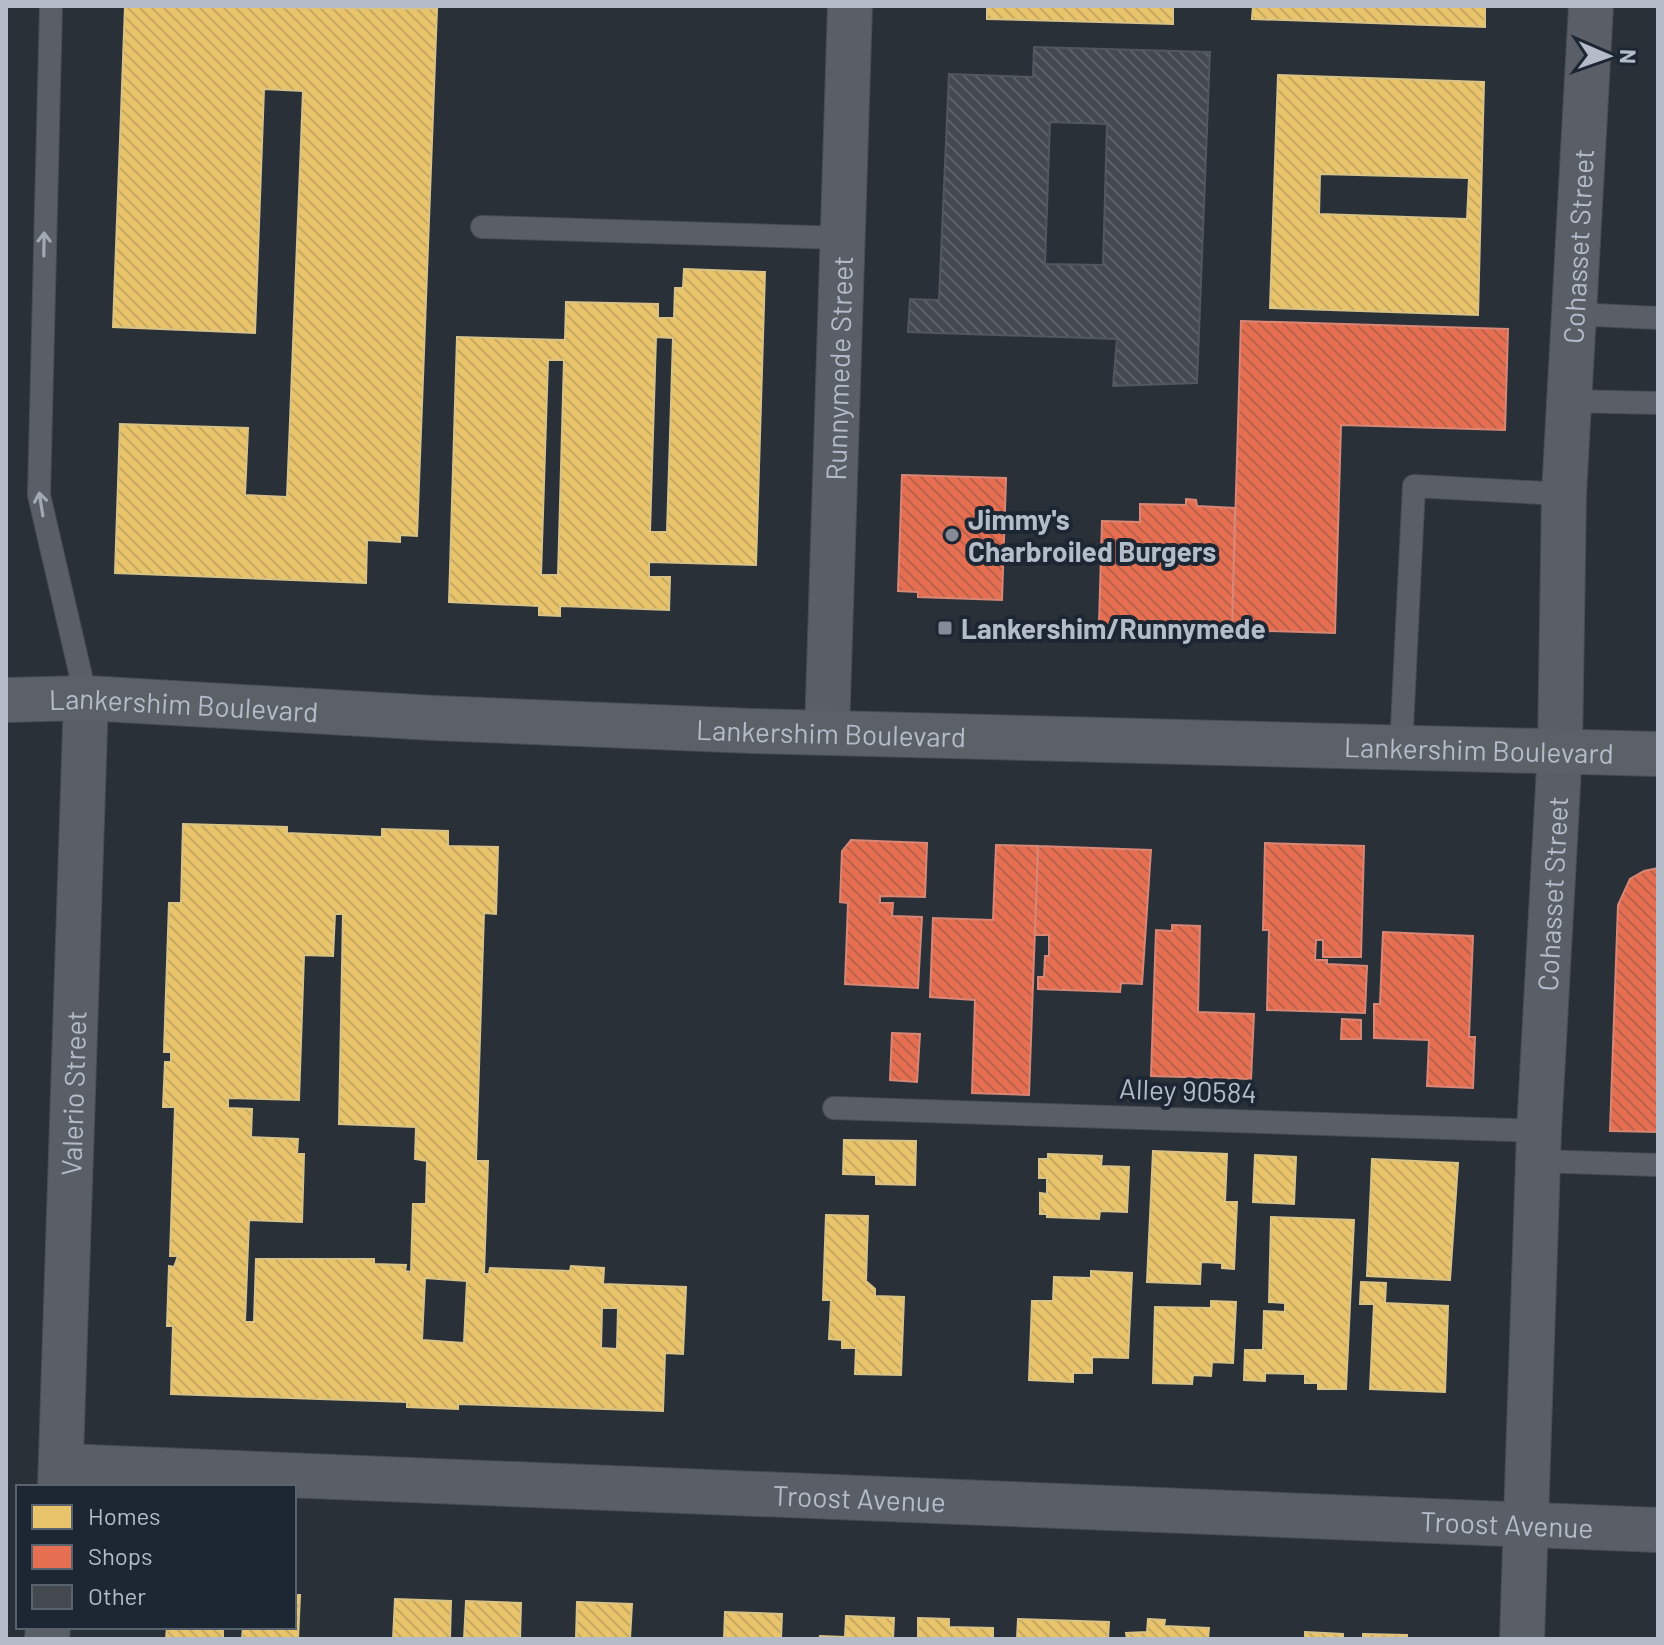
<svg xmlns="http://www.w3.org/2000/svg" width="1664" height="1645" font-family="Barlow,sans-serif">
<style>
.homes{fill:url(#homes-back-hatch);stroke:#d9c286;stroke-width:2;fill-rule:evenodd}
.shops{fill:url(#shops-back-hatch);stroke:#d88675;stroke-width:2}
.building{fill:url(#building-back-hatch);stroke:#52575f;stroke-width:2;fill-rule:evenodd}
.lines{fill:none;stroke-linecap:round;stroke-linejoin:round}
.service-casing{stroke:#484c53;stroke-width:24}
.minor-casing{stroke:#484c53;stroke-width:46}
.primary-casing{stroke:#484c55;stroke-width:46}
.service{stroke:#5a5e66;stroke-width:22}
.minor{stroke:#5a5e66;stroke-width:44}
.primary{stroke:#5c6168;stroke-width:44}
.oneway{stroke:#a2a9b5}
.poi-dot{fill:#848b96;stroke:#1d2633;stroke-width:3}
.labels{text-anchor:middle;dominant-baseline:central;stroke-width:8;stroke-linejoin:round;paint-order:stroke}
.street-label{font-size:28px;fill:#b4bcc9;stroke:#1d2633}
.poi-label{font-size:28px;font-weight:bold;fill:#b4bcc9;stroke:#1d2633;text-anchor:start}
</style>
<defs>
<pattern id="homes-back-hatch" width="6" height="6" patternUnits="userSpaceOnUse" patternTransform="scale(2)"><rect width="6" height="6" fill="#e9c46a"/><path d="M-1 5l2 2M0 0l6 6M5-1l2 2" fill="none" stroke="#c5a861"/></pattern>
<pattern id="shops-back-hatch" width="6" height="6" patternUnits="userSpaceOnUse" patternTransform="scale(2)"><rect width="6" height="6" fill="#e76f51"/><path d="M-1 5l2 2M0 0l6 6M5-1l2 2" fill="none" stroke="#bb614c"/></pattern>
<pattern id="building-back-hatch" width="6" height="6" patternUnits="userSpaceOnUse" patternTransform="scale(2)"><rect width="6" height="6" fill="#444950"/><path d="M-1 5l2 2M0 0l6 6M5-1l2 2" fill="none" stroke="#5d6168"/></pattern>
</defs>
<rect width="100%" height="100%" fill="#2a3038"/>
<!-- homes -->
<path class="homes" d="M 125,6 L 437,9 L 417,536 L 400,535 L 400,542 L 367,540 L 366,583 L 115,573 L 120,424 L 248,428 L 245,495 L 287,497 L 303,91 L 264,89 L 255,333 L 113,327 Z
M 987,6 L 1173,6 L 1173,24 L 987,19 Z
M 1253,6 L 1485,6 L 1485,27 L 1252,19 Z
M 1278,75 L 1484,82 L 1478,315 L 1270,308 ZM 1320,174 L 1469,178 L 1467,219 L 1319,214 Z
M 684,269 L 765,272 L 756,565 L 649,562 L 649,577 L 670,577 L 669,610 L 560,606 L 560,616 L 539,615 L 539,606 L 449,602 L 457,337 L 565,340 L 566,302 L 658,304 L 658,318 L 674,318 L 675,288 L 683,288 ZM 656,337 L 673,338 L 667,532 L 650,532 ZM 548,360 L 564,360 L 558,575 L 541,575 Z
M 183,824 L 287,827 L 287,833 L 382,837 L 382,829 L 448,831 L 448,846 L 498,847 L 496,914 L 484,913 L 476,1161 L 488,1161 L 484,1274 L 489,1274 L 490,1268 L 570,1271 L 571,1266 L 604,1268 L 603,1284 L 686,1287 L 683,1354 L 665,1353 L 663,1411 L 458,1404 L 458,1409 L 407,1407 L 407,1402 L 171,1394 L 173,1326 L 167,1326 L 169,1266 L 174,1267 L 178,1256 L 170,1256 L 175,1107 L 163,1107 L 165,1062 L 171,1062 L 171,1052 L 164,1052 L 169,903 L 181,903 ZM 335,914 L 343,914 L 339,1124 L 416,1127 L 415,1159 L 427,1161 L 426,1204 L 413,1204 L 411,1272 L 405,1271 L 406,1265 L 374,1264 L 374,1259 L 256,1259 L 254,1322 L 245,1322 L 249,1220 L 302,1222 L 304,1154 L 297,1154 L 298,1139 L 251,1137 L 252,1109 L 228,1108 L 228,1098 L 299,1100 L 304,955 L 333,956 ZM 425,1278 L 467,1281 L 464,1343 L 422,1340 ZM 602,1308 L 618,1308 L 617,1349 L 601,1348 Z
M 844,1140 L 916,1141 L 915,1185 L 876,1184 L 876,1175 L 843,1174 Z
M 1153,1151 L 1227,1154 L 1225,1202 L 1237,1202 L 1234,1269 L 1222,1268 L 1222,1263 L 1201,1262 L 1200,1284 L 1147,1282 Z
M 1048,1154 L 1102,1156 L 1101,1166 L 1129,1167 L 1127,1212 L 1100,1211 L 1099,1219 L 1047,1217 L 1047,1214 L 1040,1214 L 1040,1193 L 1047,1194 L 1047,1178 L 1039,1178 L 1039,1159 L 1048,1159 Z
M 1255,1155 L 1296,1157 L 1294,1204 L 1253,1202 Z
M 1372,1159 L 1458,1163 L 1450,1280 L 1367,1276 Z
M 826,1215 L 868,1216 L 866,1281 L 875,1289 L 875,1296 L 904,1297 L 901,1375 L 855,1374 L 856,1348 L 842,1348 L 842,1340 L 829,1339 L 831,1300 L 823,1300 Z
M 1271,1217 L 1354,1220 L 1346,1389 L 1318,1389 L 1318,1383 L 1305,1383 L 1305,1374 L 1265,1373 L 1265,1381 L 1244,1380 L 1245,1350 L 1263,1350 L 1264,1311 L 1285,1312 L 1285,1303 L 1269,1302 Z
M 1091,1271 L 1132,1273 L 1128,1358 L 1092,1357 L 1092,1373 L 1073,1373 L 1073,1382 L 1029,1380 L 1032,1301 L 1053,1301 L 1054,1277 L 1091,1278 Z
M 1361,1282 L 1386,1283 L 1385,1303 L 1448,1306 L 1445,1392 L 1370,1389 L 1374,1304 L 1360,1304 Z
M 1211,1301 L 1236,1302 L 1233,1363 L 1212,1362 L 1211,1376 L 1193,1375 L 1192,1384 L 1153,1383 L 1155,1307 L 1211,1308 Z
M 294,1595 L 300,1595 L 298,1639 L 242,1639 L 243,1627 L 294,1627 Z
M 395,1599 L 451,1601 L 450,1639 L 393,1639 Z
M 466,1601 L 521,1603 L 520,1639 L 464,1639 Z
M 577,1602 L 632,1604 L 630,1639 L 576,1639 Z
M 725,1612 L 782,1614 L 781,1639 L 724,1639 Z
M 846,1616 L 894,1618 L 893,1639 L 819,1639 L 820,1636 L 845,1637 Z
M 918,1618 L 949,1619 L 949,1627 L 993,1628 L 993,1639 L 918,1639 Z
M 1018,1619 L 1109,1622 L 1108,1639 L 1017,1639 Z
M 1148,1619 L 1165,1620 L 1164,1626 L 1209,1628 L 1208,1639 L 1127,1639 L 1126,1633 L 1147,1632 Z
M 167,1627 L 223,1627 L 223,1639 L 166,1639 Z
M 1305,1632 L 1343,1634 L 1343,1639 L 1305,1639 Z
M 1363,1634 L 1407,1635 L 1407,1639 L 1363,1639 Z"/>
<!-- shops -->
<path class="shops" d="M 1241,321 L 1508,329 L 1505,430 L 1341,425 L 1335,633 L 1232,630 Z
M 902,475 L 1006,478 L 1002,600 L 918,597 L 918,592 L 898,591 Z
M 1186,499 L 1196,500 L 1197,506 L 1235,508 L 1232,630 L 1099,624 L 1102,521 L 1140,522 L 1140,504 L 1186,505 Z
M 851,840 L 927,843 L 925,897 L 880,896 L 880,903 L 893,903 L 892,916 L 922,917 L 918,988 L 845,984 L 848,903 L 840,902 L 842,851 Z
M 1265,843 L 1364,846 L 1361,957 L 1323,957 L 1323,940 L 1316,940 L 1315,960 L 1327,960 L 1327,964 L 1367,966 L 1365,1013 L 1267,1010 L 1269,930 L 1263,930 Z
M 996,845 L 1038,846 L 1029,1095 L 972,1093 L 975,1000 L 930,997 L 933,918 L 993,920 Z
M 1038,846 L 1151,850 L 1142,984 L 1121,983 L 1120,992 L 1038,989 L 1038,977 L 1044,977 L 1045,956 L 1049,956 L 1049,935 L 1035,935 Z
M 1658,868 L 1658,1132 L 1610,1131 L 1618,905 L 1630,879 L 1644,871 Z
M 1172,925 L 1200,926 L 1198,1012 L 1254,1014 L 1251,1079 L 1151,1076 L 1156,930 L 1172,931 Z
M 1383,932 L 1473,936 L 1469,1037 L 1475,1037 L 1473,1088 L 1427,1086 L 1429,1040 L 1374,1038 L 1374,1004 L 1380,1004 Z
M 1342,1019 L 1361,1020 L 1361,1039 L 1341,1039 Z
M 892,1033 L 920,1034 L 917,1082 L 890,1080 Z"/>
<!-- building -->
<path class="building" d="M 1034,47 L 1210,52 L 1197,383 L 1113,386 L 1117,339 L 908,332 L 910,299 L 939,300 L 949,74 L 1033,77 ZM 1050,122 L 1107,124 L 1103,265 L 1045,264 Z"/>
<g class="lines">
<defs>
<path id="service" d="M 51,6 L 39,495 L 86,698
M 482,227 L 843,238
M 1573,314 L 1658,318
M 1569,401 L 1658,403
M 1401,747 L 1414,486 L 1564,494
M 834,1108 L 1539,1131
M 1538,1161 L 1658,1165"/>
<g id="minor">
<path id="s1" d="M 827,732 L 850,6"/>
<path id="s2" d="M 62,1466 L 1658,1530"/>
<path id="s3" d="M 60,1487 L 86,698"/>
<path d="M 47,1639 L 48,1627"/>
<path id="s4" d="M 1522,1639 L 1539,1131 L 1560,749 L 1564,494 L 1591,6"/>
</g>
<g id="primary">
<path id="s5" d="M 6,700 L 86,698 L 434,718 L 752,731 L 1658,754"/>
</g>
</defs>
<!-- service casing -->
<use href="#service" class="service-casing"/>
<!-- minor casing -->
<use href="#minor" class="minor-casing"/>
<!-- primary casing -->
<use href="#primary" class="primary-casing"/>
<!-- service -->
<use href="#service" class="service"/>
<!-- minor -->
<use href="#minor" class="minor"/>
<!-- primary -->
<use href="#primary" class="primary"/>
</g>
<!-- one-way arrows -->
<defs><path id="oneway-shaft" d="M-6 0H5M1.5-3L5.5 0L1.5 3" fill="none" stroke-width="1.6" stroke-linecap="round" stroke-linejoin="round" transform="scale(2)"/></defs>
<g class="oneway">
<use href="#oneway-shaft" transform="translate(44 244) rotate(-89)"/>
<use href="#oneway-shaft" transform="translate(41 504) rotate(-99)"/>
</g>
<!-- markers -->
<g class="poi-dot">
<circle cx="952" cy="535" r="8"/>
<rect x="937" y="620" width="16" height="16" rx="4"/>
</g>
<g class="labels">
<!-- street labels -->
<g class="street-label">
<text stroke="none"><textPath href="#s4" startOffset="1394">Cohasset Street</textPath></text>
<text stroke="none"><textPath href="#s1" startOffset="364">Runnymede Street</textPath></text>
<text stroke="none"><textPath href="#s5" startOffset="178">Lankershim Boulevard</textPath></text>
<text stroke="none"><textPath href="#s5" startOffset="826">Lankershim Boulevard</textPath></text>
<text stroke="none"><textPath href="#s5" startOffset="1474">Lankershim Boulevard</textPath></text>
<text stroke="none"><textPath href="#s4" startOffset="746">Cohasset Street</textPath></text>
<text transform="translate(1188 1090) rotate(2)">Alley 90584</text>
<text stroke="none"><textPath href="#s3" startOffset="394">Valerio Street</textPath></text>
<text stroke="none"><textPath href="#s2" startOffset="798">Troost Avenue</textPath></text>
<text stroke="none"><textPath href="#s2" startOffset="1446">Troost Avenue</textPath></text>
</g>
<!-- poi labels -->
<g class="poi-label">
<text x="968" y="519">Jimmy's<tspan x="968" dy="32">Charbroiled Burgers</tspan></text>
<text x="961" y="628">Lankershim/Runnymede</text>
</g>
</g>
<!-- border -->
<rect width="1664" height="1645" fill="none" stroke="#b4bcc9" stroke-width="16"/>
<!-- legend -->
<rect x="16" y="1485" width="280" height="144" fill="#1d2633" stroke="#59626f" stroke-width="2"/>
<rect x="32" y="1505" width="40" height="24" fill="#e9c46a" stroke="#59626f" stroke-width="2"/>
<text x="88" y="1525" font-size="24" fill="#b4bcc9">Homes</text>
<rect x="32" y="1545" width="40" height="24" fill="#e76f51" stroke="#59626f" stroke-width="2"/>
<text x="88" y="1565" font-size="24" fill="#b4bcc9">Shops</text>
<rect x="32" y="1585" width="40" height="24" fill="#444950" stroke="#59626f" stroke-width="2"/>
<text x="88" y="1605" font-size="24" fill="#b4bcc9">Other</text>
<!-- north arrow -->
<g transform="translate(1608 56) rotate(92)" stroke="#1d2633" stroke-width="6" paint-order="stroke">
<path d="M0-6L14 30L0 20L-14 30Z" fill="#b4bcc9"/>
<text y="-12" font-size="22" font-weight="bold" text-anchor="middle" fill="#b4bcc9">N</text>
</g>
</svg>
